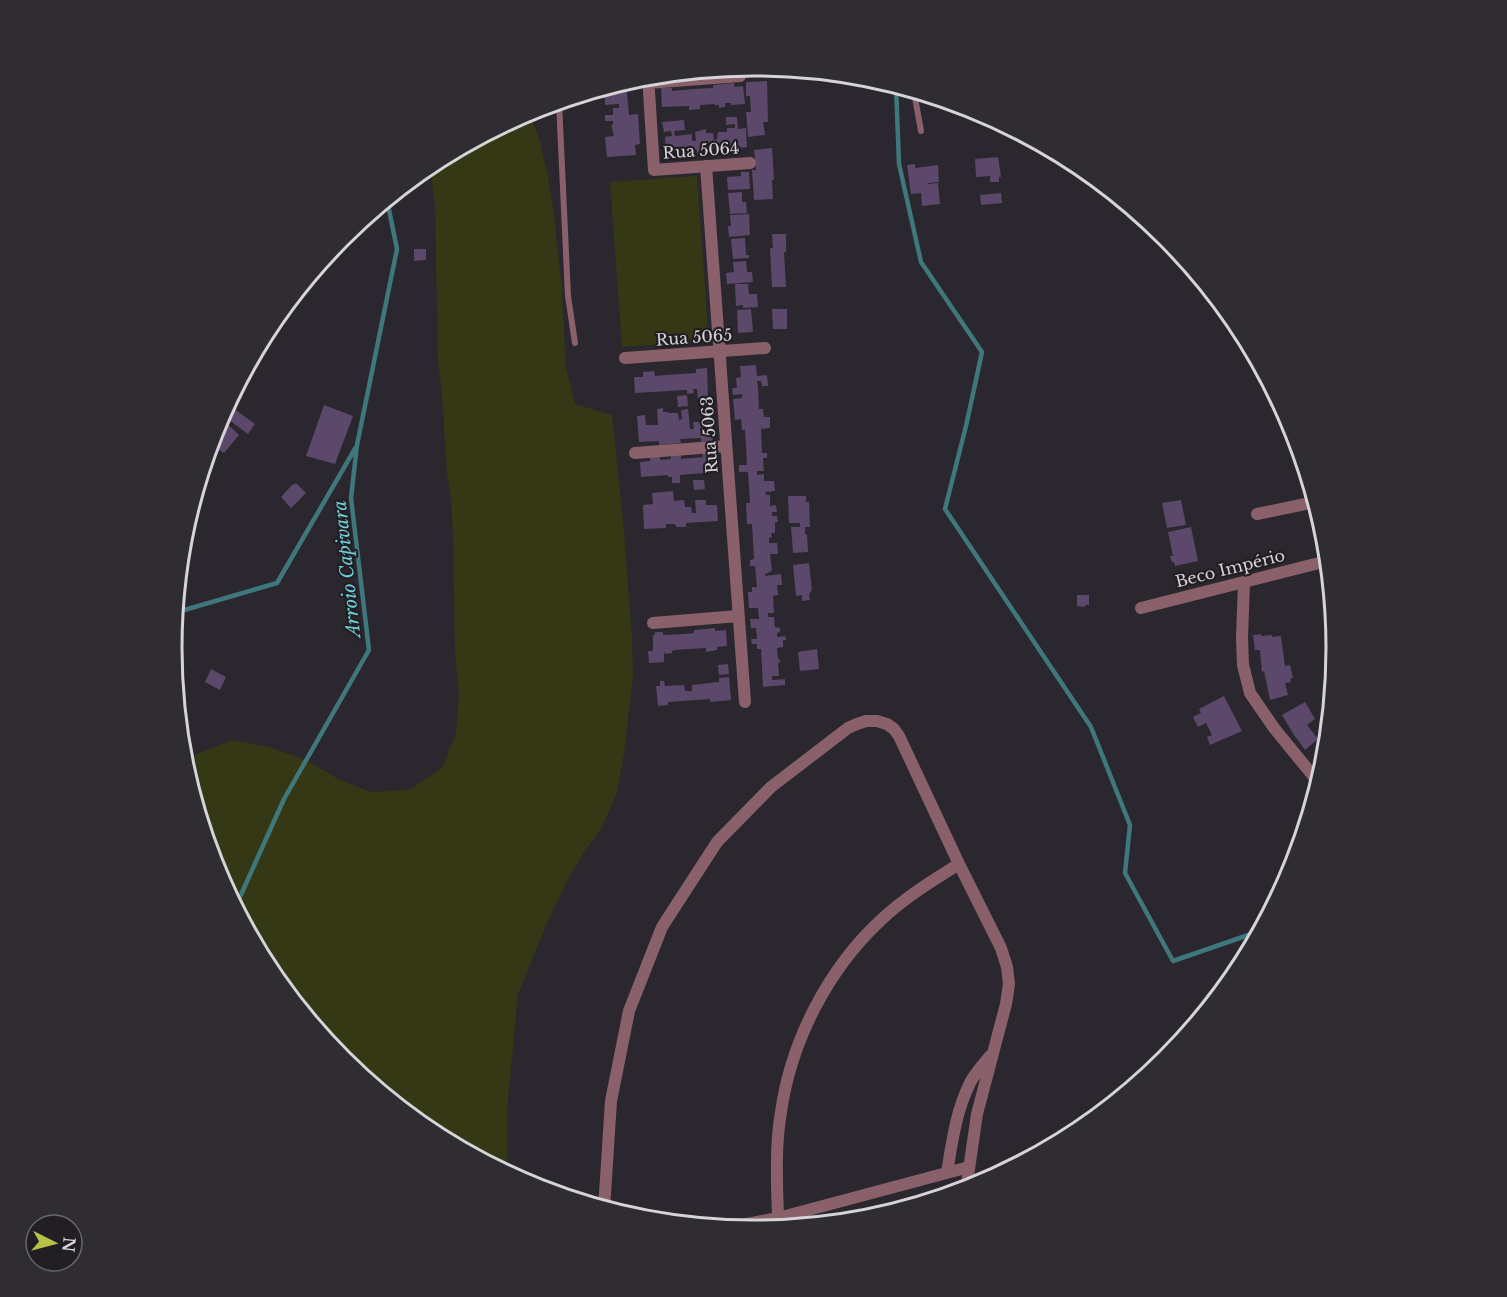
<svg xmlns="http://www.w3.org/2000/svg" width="1507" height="1297" font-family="'Libre Baskerville',serif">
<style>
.green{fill:#343815}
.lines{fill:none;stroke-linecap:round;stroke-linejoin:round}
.stream{stroke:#3e787d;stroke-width:4.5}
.building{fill:#5b486b}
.lane{stroke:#8a616b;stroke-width:6}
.street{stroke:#8a616b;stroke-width:12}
.labels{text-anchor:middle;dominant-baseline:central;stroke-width:4.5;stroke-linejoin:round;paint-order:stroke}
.street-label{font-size:16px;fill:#d6d4d8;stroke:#211e24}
.water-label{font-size:18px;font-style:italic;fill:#72d2da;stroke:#211e24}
.rim{fill:none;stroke:#d6d4d8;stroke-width:3}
</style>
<rect width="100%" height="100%" fill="#2b272e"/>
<!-- green -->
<path class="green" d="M 529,111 L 539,138 L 548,176 L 554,214 L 562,290 L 566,367 L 575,404 L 612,415 L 623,520 L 632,638 L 633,676 L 624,754 L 617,792 L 602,827 L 584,852 L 565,885 L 548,921 L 518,994 L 507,1110 L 507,1174 L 430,1133 L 341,1060 L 269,972 L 215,871 L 184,769 L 195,755 L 232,740 L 269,747 L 306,760 L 340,780 L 371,792 L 409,790 L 442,768 L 456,733 L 459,694 L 455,654 L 453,538 L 451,499 L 447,473 L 442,396 L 438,359 L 435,206 L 430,164 Z
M 697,176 L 709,341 L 622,347 L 610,182 Z"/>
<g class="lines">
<!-- stream -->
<path class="stream" d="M 896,86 L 899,164 L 921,262 L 982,352 L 966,426 L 945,509 L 1091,727 L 1130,825 L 1125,873 L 1173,961 L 1260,931
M 174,613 L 277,583 L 356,447
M 235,908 L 284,799 L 369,650 L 351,498 L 357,445 L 397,249 L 387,200"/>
</g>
<!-- building -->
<path class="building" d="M 754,66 L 766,67 L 766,72 L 745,72 L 745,67 Z
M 635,79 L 635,82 L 626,82 L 629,115 L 638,114 L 640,144 L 635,145 L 636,155 L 607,157 L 605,137 L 614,136 L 611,125 L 613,125 L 613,121 L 605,121 L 605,115 L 613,115 L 613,108 L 619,108 L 619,104 L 605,105 L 605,98 L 603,98 L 602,95 L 612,94 L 611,87 L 618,87 L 618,84 Z
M 767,81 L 768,122 L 763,122 L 765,135 L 748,137 L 746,112 L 751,112 L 750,96 L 746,96 L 746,82 Z
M 734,83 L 735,87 L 743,86 L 745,104 L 731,105 L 731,103 L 725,103 L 725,107 L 719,108 L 719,105 L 715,105 L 714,104 L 700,105 L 700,109 L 689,110 L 689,106 L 662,107 L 661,88 L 672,88 L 672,91 L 693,89 L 713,88 L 713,85 Z
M 726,117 L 737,117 L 738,129 L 746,128 L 747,147 L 739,148 L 739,152 L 728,152 L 728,147 L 707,149 L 708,154 L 697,155 L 697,150 L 666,152 L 665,137 L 672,136 L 671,131 L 664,132 L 662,122 L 684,120 L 685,130 L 674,131 L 675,136 L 692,134 L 692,141 L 696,141 L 695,132 L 706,129 L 706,133 L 713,133 L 714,140 L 717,139 L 718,132 L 727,132 L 727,128 L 735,128 L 735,124 L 726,125 Z
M 772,148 L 774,180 L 772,180 L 773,199 L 754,200 L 752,170 L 756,170 L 754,150 Z
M 998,157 L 1001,177 L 999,177 L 999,182 L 990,182 L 990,176 L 976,177 L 975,159 Z
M 915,164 L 915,168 L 938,165 L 939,182 L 928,183 L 928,184 L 938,183 L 940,204 L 922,206 L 921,193 L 911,194 L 907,165 Z
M 741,172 L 749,172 L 750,189 L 728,190 L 727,177 L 741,176 Z
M 742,192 L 742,202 L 746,202 L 747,213 L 730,214 L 728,193 Z
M 1001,193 L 1002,203 L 981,205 L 980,195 Z
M 749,214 L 750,235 L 729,237 L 728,226 L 731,226 L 730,215 Z
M 772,234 L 786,234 L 786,252 L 784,252 L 786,287 L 772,287 L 770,248 L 773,248 Z
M 745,238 L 746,255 L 749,255 L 749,258 L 733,259 L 731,239 Z
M 414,249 L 426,249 L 426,260 L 414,261 Z
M 746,261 L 747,272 L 752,272 L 753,282 L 727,284 L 726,273 L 734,272 L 733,262 Z
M 735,284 L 748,284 L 749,294 L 757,294 L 758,307 L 743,308 L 743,305 L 736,306 Z
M 751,309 L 753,332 L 738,333 L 737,310 Z
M 772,309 L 787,309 L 787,329 L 773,329 Z
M 756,365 L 757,376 L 767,375 L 768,386 L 762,386 L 761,381 L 757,381 L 758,387 L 759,409 L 763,409 L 764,417 L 770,417 L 770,428 L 761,429 L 762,453 L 767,453 L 767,458 L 763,458 L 764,471 L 757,471 L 757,475 L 764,474 L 764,481 L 774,481 L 775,491 L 765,492 L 766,495 L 770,495 L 770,506 L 776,505 L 777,512 L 772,512 L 772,516 L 777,516 L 778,522 L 775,522 L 775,533 L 771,533 L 772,537 L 769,538 L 769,543 L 777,543 L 778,554 L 770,554 L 772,571 L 765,574 L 765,576 L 781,574 L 782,585 L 777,585 L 778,595 L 773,596 L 774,613 L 768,613 L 768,617 L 774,617 L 775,627 L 780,628 L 780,632 L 777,633 L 777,637 L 785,636 L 786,640 L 783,640 L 783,647 L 777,648 L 778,659 L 779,658 L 780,663 L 778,663 L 779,676 L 772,676 L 772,680 L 785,679 L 785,685 L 763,687 L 761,649 L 757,649 L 757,644 L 752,644 L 751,639 L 757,639 L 756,628 L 751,628 L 750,619 L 759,619 L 758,608 L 749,608 L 748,592 L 752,592 L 752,587 L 757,587 L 755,566 L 750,566 L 750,560 L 754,559 L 752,524 L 747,524 L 746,503 L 750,503 L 748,472 L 739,472 L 739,465 L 747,465 L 745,430 L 742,430 L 741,419 L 735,420 L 733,399 L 742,398 L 742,394 L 733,395 L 732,388 L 737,388 L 736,378 L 741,377 L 740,366 Z
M 707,368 L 708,399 L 698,399 L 697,389 L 693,389 L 694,393 L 687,394 L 687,390 L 635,393 L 634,377 L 643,377 L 643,372 L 654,371 L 655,376 L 666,375 L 696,373 L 696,369 Z
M 687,395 L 688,406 L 678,407 L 677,396 Z
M 324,405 L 353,416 L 335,464 L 306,456 Z
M 233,408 L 255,424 L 248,434 L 226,418 Z
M 663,408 L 663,412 L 668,412 L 668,413 L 678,413 L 679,420 L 682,419 L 681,410 L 688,409 L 690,429 L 694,429 L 693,422 L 700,422 L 700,419 L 711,418 L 713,441 L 701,442 L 701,438 L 680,439 L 681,443 L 659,445 L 659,441 L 639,442 L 637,416 L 645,415 L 646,425 L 658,425 L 657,409 Z
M 220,417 L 239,435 L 224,453 L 218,449 L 214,454 L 211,452 L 205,459 L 215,425 Z
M 713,452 L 714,470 L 703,471 L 704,473 L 680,475 L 680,483 L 672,483 L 672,477 L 668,477 L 668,475 L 641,477 L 640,462 L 650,461 L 650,457 L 660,456 L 660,460 L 671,459 L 671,455 L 681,455 L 681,459 L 703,457 L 702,453 Z
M 693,480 L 704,480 L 705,489 L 694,490 Z
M 296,483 L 306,493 L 291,508 L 281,497 L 293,484 L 294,485 Z
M 673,491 L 674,501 L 684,500 L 685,507 L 691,507 L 692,513 L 696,513 L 695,500 L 706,500 L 706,505 L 717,505 L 718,521 L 686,523 L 686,527 L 676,527 L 675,524 L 666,524 L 666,528 L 644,529 L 643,505 L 653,504 L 652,493 Z
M 788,496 L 806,496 L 806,502 L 809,502 L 810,527 L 805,527 L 805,534 L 807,534 L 808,552 L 793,553 L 791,527 L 800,527 L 800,523 L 789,523 Z
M 1181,500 L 1186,525 L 1167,528 L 1162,503 Z
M 1191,527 L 1198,561 L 1175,566 L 1174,562 L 1172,562 L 1170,556 L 1173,556 L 1168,532 Z
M 809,563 L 812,590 L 809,594 L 810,600 L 802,601 L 802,595 L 796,596 L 793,565 Z
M 1077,595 L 1089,595 L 1089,605 L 1085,605 L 1085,607 L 1077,606 Z
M 715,628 L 715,631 L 726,630 L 727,646 L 717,647 L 717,650 L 706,652 L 706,648 L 674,650 L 672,651 L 672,653 L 665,654 L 664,651 L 664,662 L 649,663 L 648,651 L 653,651 L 653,635 L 655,635 L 655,632 L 663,632 L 663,635 L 684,634 L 694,633 L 694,630 Z
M 1261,634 L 1261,636 L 1272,635 L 1272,637 L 1281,636 L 1285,666 L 1290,665 L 1293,678 L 1290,679 L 1291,682 L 1285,683 L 1288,695 L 1270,700 L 1264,671 L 1262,672 L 1260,650 L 1255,650 L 1253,635 Z
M 817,649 L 819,669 L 800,671 L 798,652 Z
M 728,664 L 729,674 L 719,675 L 718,665 Z
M 211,669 L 226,677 L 220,690 L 205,682 Z
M 729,677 L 731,700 L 710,702 L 710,699 L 668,702 L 668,705 L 658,706 L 656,686 L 660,686 L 660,681 L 664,681 L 665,686 L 684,685 L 685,691 L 692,691 L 692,685 L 719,682 L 719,678 Z
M 1224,696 L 1242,731 L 1210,745 L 1207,737 L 1212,735 L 1206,723 L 1198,727 L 1193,717 L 1201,713 L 1199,709 Z
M 1305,702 L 1315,719 L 1307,725 L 1318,739 L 1305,750 L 1294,735 L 1282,715 Z"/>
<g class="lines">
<!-- lane -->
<path class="lane" d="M 914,92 L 921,131
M 559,102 L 568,296 L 575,343"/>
<!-- street -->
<path class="street" d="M 648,76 L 654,170 L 750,163
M 648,83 L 740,76
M 1045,147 C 1047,151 1051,153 1055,153
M 706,166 L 745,702
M 625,358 L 765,348
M 635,453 L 726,446
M 1257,514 L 1315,502
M 1244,582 L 1242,638 L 1243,665 L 1250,693 L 1274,728 L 1319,783
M 1141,608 L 1327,561
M 653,623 L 738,616
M 947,1173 C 952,1142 956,1111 970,1083 C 975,1073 983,1065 990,1056
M 604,1209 L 611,1101 L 629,1011 L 662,927 L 717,842 L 771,787 L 848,728 L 857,724 L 866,721 L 877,721 L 887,724 L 894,729 L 899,736 L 959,864 L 1001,948 L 1007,967 L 1009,984 L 1006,1004 L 977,1114 L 966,1190
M 778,1218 C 777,1183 775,1147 781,1112 C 791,1041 828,969 881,920 C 904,898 932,881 959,864
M 726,1228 L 778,1218 L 969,1167"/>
</g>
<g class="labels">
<!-- street labels -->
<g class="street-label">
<text transform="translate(701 150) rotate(-4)">Rua 5064</text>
<text transform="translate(694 337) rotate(-4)">Rua 5065</text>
<text transform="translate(709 435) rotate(-94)">Rua 5063</text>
<text transform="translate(1230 568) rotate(-14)">Beco Império</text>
</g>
<!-- water labels -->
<g class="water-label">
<text transform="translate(347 569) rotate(-96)">Arroio Capivara</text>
</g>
</g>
<!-- crop -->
<path d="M0 0H1507V1297H0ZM182 648a572 572 0 1 1 1144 0a572 572 0 1 1-1144 0Z" fill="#2f2d32" fill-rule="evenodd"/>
<path class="rim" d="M182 648a572 572 0 1 1 1144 0a572 572 0 1 1-1144 0Z"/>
<!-- north arrow -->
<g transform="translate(54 1243) rotate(96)"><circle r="28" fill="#211e24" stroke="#69676c" stroke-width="1.5"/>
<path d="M0-4.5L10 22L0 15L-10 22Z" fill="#b8c147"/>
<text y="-9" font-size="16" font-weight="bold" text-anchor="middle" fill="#d6d4d8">N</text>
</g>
</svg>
